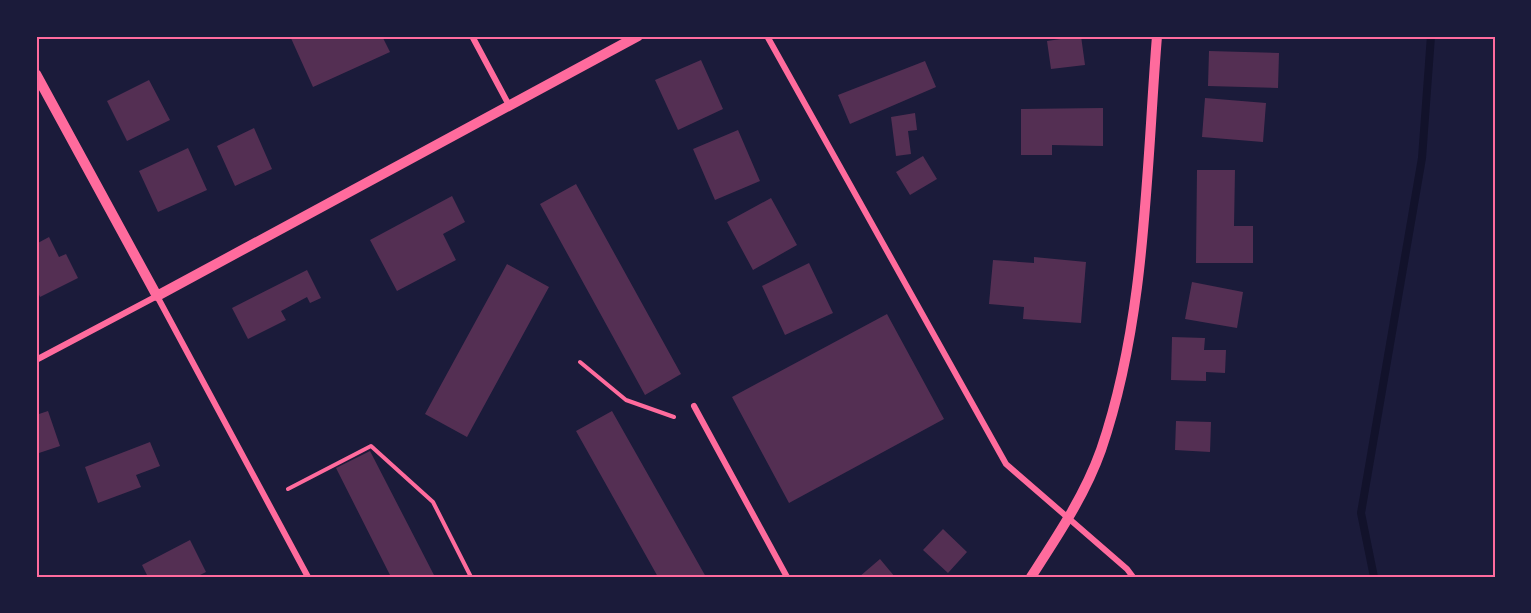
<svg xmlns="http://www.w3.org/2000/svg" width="1531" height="613" font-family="'Times New Roman',serif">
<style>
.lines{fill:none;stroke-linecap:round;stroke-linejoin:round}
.stream{stroke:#12122b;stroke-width:8}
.building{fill:#542f53}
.path{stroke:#ff6b9d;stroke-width:4}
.minor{stroke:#ff6b9d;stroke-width:6}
.tertiary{stroke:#ff6b9d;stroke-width:10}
.neatline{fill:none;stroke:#ff6b9d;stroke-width:2}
</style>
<rect width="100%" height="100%" fill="#1b1b3a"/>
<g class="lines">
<!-- stream -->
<path class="stream" d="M 1374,577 L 1361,513 L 1422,158 L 1431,36"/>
</g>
<!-- building -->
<path class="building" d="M 290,36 L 382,36 L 390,52 L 313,87 Z
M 1081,36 L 1085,65 L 1051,69 L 1047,41 Z
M 1209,51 L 1279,53 L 1278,88 L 1208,86 Z
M 701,60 L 723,109 L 678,130 L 655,80 Z
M 925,61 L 936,87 L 850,124 L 838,95 Z
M 149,80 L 170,120 L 127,141 L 107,101 Z
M 1205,98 L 1266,103 L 1263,142 L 1202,137 Z
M 1103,108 L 1103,146 L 1052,145 L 1052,155 L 1021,155 L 1021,109 Z
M 915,113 L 917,130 L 908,131 L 911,154 L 896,156 L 891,117 Z
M 254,128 L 272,169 L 235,186 L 217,146 Z
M 738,130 L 760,181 L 715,200 L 693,149 Z
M 188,148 L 207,190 L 158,212 L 139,171 Z
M 923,156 L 937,179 L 910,195 L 896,172 Z
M 1197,170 L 1235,170 L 1234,226 L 1253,226 L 1253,263 L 1196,263 Z
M 576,184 L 681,374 L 645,395 L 540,204 Z
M 452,196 L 465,222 L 443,234 L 456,260 L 397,291 L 370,240 Z
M 771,198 L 797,245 L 753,270 L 727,222 Z
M 49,237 L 59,257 L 66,254 L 78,278 L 40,297 L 36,288 L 36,244 Z
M 1034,257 L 1086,262 L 1081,323 L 1023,319 L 1024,307 L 989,304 L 993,260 L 1034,263 Z
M 809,263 L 833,313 L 785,335 L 762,286 Z
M 507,264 L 549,287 L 467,437 L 425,414 Z
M 307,270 L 321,298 L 310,303 L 307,297 L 281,311 L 286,320 L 248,339 L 232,308 Z
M 1192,282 L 1243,292 L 1237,328 L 1185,319 Z
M 887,314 L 944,419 L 789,503 L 732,397 Z
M 1172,337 L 1205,338 L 1204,350 L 1226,350 L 1225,373 L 1206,372 L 1206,381 L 1171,380 Z
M 48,411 L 60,446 L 36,454 L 36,415 Z
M 612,411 L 706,577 L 658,577 L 576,431 Z
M 1176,421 L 1211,422 L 1210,452 L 1175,450 Z
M 150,442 L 160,466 L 136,475 L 141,487 L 98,503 L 85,467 Z
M 370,451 L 435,577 L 391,577 L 336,468 Z
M 943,529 L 967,552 L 948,573 L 923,550 Z
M 190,540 L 206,572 L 196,577 L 148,577 L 142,565 Z
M 880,559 L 895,577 L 859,577 Z"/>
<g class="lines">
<!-- path -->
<path class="path" d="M 580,362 L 626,400 L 674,417
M 288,489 L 371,446 L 433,502 L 471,577"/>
<!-- minor -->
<path class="minor" d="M 472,36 L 510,107
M 767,36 L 1006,464 L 1127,569 L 1133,577
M 36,360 L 157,296 L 308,577
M 694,406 L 787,577"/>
<!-- tertiary -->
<path class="tertiary" d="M 36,74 L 157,296 L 638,36
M 1031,577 C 1057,537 1085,495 1101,450 C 1146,319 1146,173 1157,36"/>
</g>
<!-- border -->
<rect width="1531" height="613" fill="none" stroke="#1b1b3a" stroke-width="75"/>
<rect x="38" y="38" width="1456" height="538" class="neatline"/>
</svg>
